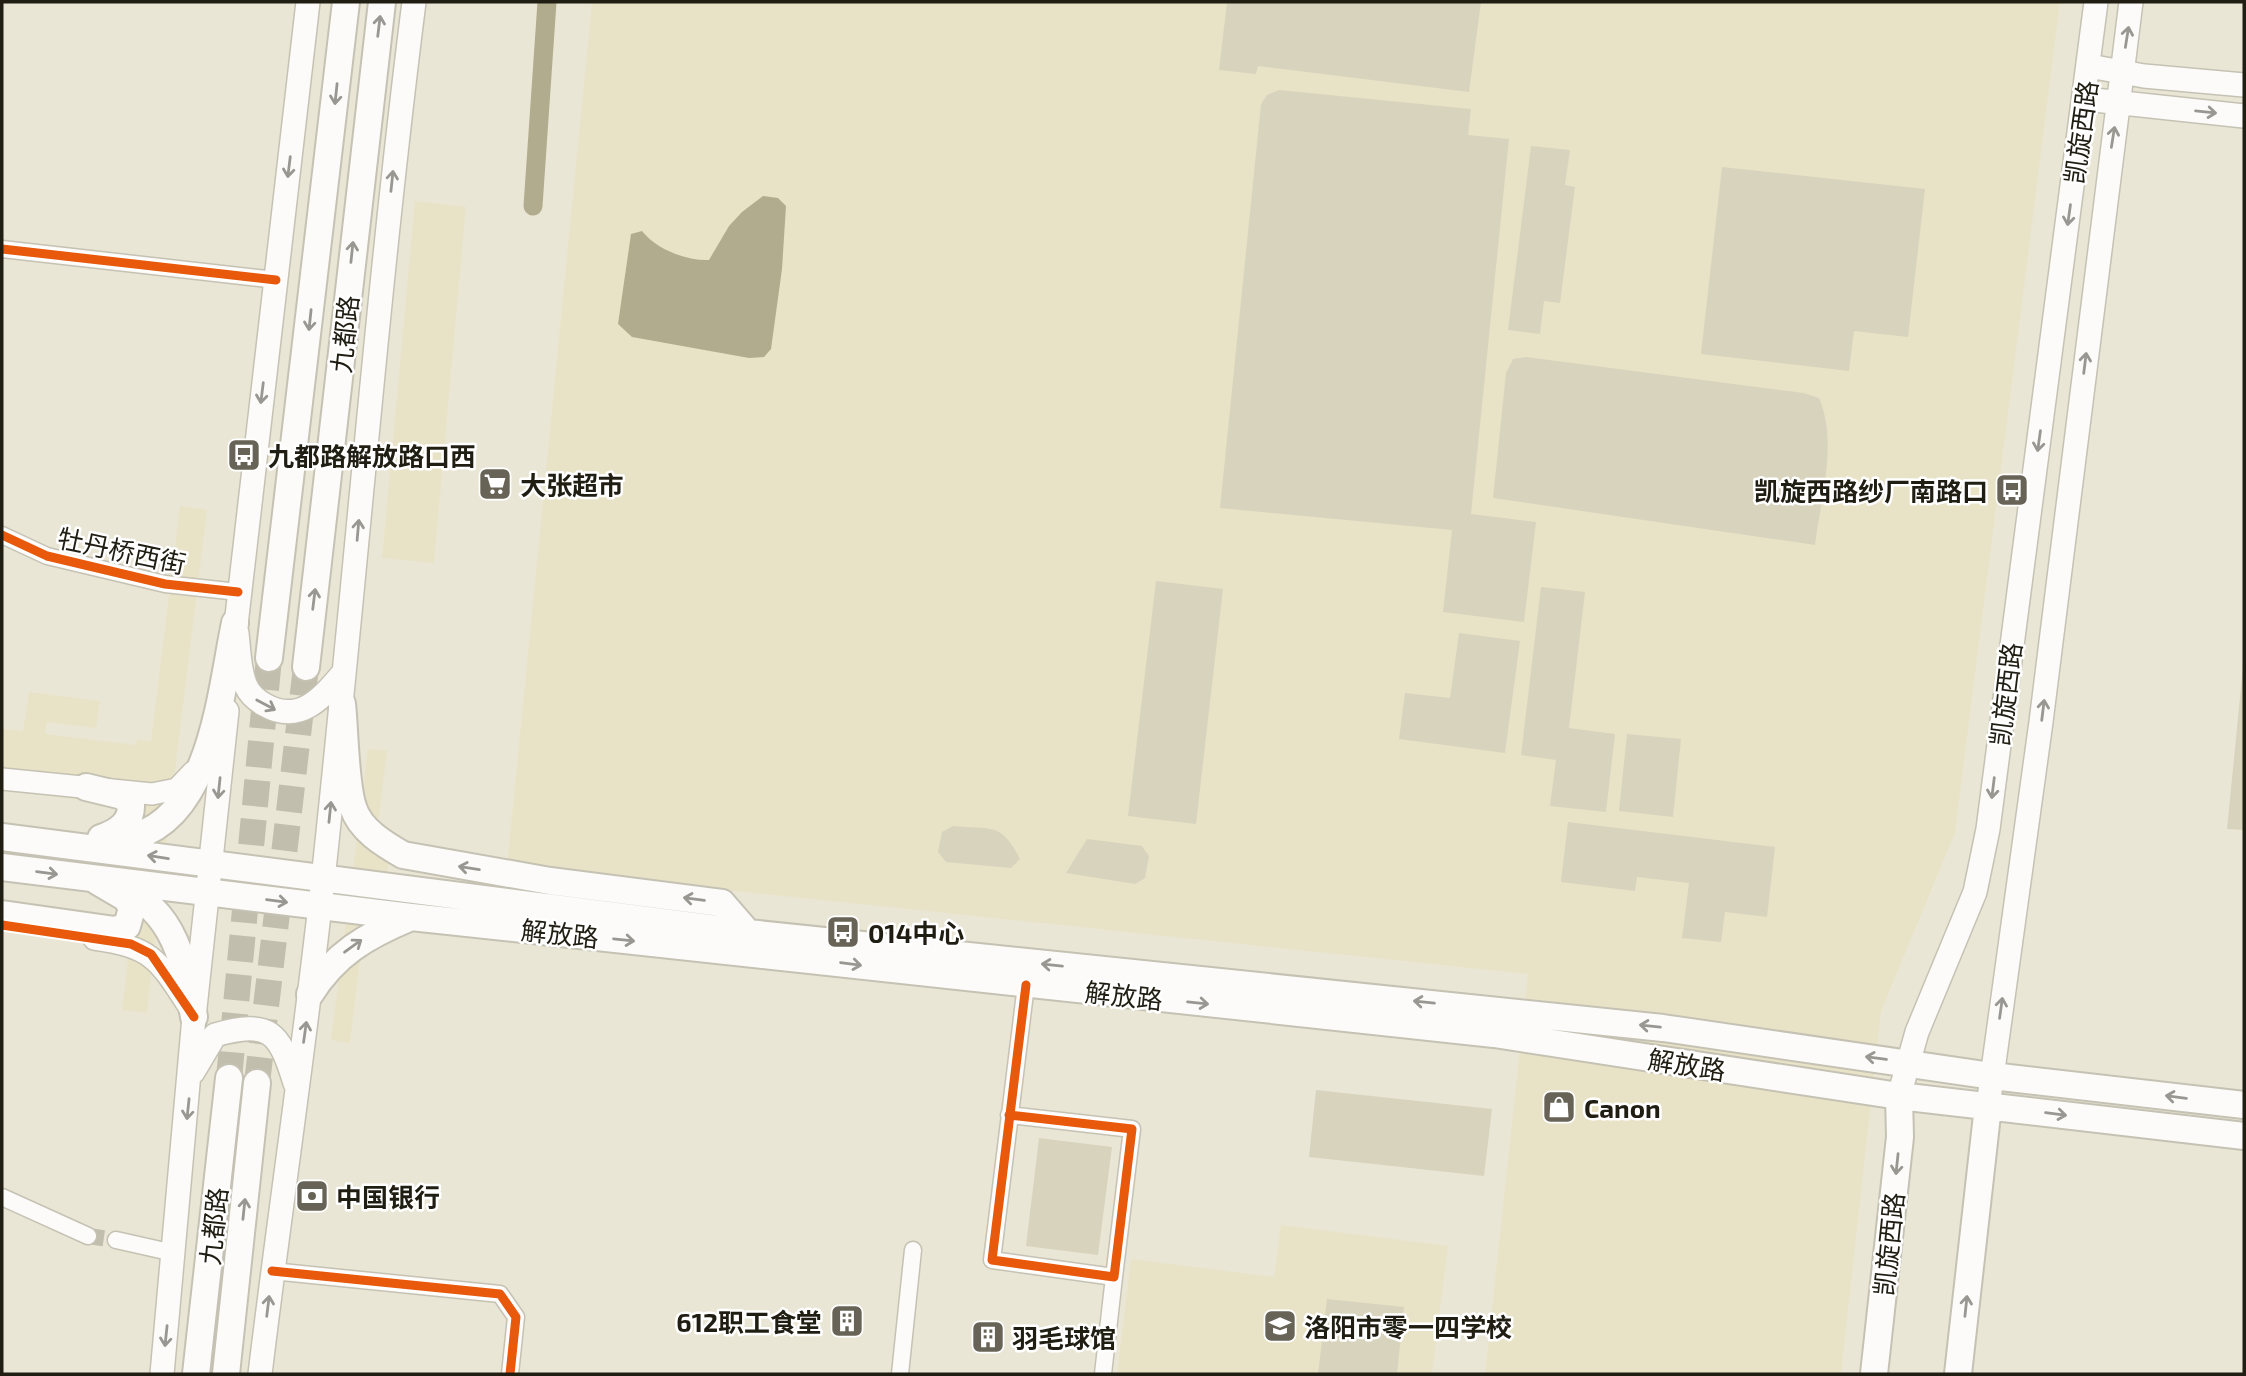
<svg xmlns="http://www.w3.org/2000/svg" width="2246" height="1376" font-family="'Exo 2','Noto Sans SC',sans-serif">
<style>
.built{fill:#e8e3c6}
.green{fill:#d8d3bd}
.water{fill:#b2ac8e}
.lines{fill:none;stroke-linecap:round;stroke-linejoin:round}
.canal{stroke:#b2ac8e;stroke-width:19}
.minor-tunnel{stroke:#c2beae;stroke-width:16;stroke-dasharray:16 8;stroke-linecap:butt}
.primary-tunnel{stroke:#c2beae;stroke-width:26;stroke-dasharray:26 13;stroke-linecap:butt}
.minor-casing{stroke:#c5c2b4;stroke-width:19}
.tertiary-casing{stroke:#c5c2b4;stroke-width:24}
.secondary-casing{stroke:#c5c2b4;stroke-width:26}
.primary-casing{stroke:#c5c2b4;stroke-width:30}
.minor{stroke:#fcfbf9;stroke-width:16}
.tertiary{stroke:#fcfbf9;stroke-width:21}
.secondary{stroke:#fcfbf9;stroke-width:23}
.primary{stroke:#fcfbf9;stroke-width:26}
.cycleway-casing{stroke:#fff;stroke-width:13}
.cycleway{stroke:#e8590c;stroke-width:9}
.oneway{stroke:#999791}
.labels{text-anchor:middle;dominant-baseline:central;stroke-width:5;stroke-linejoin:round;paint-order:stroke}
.street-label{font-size:26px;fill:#201d12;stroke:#fff}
.poi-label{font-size:26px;font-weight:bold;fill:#201d12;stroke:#fff;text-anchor:start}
</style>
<rect width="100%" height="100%" fill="#eae6d5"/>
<!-- built -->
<path class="built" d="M 592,2 L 2060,2 L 1955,833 L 1881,1011 L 1841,1374 L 1485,1374 L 1528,974 L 507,867 Z
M 415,201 L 466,207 L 434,563 L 382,558 Z
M 180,506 L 207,510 L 164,862 L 351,885 L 368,749 L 387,751 L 374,856 L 389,859 L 384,898 L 368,896 L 350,1043 L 331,1040 L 348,907 L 161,884 L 147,1013 L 122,1010 L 146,812 L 129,810 L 129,806 L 2,790 L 2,729 L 23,731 L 29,692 L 100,701 L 96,728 L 47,722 L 45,734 L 136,745 L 137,740 L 151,741 Z
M 1281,1225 L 1448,1246 L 1432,1374 L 1117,1374 L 1131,1259 L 1274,1277 Z"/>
<!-- green -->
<path class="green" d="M 1227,2 L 1481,2 L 1469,92 L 1258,66 L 1256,74 L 1219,70 Z
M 1279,90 L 1471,109 L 1468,135 L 1509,139 L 1471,514 L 1536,522 L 1524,622 L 1443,612 L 1452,530 L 1220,508 L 1261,104 L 1267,95 Z
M 1531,146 L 1570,150 L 1565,185 L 1575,187 L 1560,303 L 1544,301 L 1540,334 L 1508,330 Z
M 1722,167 L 1925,189 L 1908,337 L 1854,331 L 1849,371 L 1701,354 Z
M 1526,357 L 1804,393 L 1819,398 C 1838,442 1821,498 1815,545 L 1493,498 L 1506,373 L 1513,359 Z
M 1156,581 L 1223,589 L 1196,824 L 1128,816 Z
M 1541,587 L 1585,592 L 1569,728 L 1615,734 L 1606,812 L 1550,806 L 1556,760 L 1521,755 Z
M 1459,633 L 1520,641 L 1505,753 L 1399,739 L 1405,693 L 1450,698 Z
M 2244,657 L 2244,830 L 2227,829 Z
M 1627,734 L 1681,739 L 1673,817 L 1619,811 Z
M 1568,822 L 1775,847 L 1767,917 L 1725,912 L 1721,942 L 1682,938 L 1689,883 L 1637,877 L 1635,891 L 1561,882 Z
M 953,826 C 991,830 1001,821 1020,859 L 1011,868 L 946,862 L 938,852 L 942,832 Z
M 1087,839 L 1142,846 L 1149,856 L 1145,878 L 1135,884 L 1066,873 Z
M 1316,1090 L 1492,1109 L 1484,1176 L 1309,1157 Z
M 1039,1138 L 1112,1147 L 1098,1255 L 1026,1246 Z
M 1327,1299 L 1404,1307 L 1397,1374 L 1318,1374 Z"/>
<!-- water -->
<path class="water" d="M 763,196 L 778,198 L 786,206 L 782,269 L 771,349 L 764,357 L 749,358 L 632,337 L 618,324 L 631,234 L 642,231 C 656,249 686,261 709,260 L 729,226 L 742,212 Z"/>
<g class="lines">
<!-- canal -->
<path class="canal" d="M 533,206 L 547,2"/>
<!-- minor-tunnel -->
<path class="minor-tunnel" d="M 88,1236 L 116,1240"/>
<!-- primary-tunnel -->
<path class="primary-tunnel" d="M 229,1078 L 269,658
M 257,1083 L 306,667"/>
<defs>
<path id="minor" d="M 2,249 L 276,280
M 2,535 L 47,556 L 165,584 L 238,592
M 1009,1115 L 1132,1129 L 1114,1277 L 992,1260 L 1026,985
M 2,1197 L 88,1236
M 116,1240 L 174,1253
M 272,1271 L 500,1294 L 516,1317 L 510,1374
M 900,1374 L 913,1250
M 1103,1374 L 1114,1277"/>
<path id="tertiary" d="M 2,779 L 152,794 L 177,789 L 193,772
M 94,939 C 152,947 158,959 189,1007"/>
<path id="secondary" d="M 2089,66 L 2144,76 L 2244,85
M 2085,99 L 2244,116
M 237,633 C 239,650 239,671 246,686 C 250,695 256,700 265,705 C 300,725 323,697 344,672
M 234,642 L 308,2
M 193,1072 L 215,1035 C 270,1020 279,1031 295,1083
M 1899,1096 L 1917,1032 L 1975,892 L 1988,829 L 2096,2
M 1988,1106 L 2041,722 L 2131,2
M 162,1374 L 194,1017 L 227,711
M 260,1374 C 280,1209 305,1044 323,879 C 355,586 377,293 414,2"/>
<path id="primary" d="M 269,658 L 346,2
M 306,667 L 382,2
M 342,704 C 345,731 345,784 353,807 C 360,830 384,844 403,855 L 550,881 L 722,903 L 748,933
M 86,787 L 123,796 L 131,804 C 132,823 118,832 101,838
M 2,837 L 748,933 L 1663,1028 L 1992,1076 L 2244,1105
M 104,841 C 114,840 126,839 136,836 C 212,813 221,689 235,623
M 2,867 L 411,917 L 1494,1034 L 1899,1096 L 2244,1136
M 121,889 C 175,909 185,965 194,1017
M 2,914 L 115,930 L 127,926 L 132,908 L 126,898 L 97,881
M 310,994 C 335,954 366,936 409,918
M 196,1374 L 229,1078
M 226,1374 L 257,1083
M 1874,1374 L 1900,1137 L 1899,1096
M 1958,1374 L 1988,1106"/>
</defs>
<!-- minor casing -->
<use href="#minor" class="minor-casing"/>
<!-- tertiary casing -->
<use href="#tertiary" class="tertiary-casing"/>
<!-- secondary casing -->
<use href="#secondary" class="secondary-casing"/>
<!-- primary casing -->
<use href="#primary" class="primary-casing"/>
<!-- minor -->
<use href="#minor" class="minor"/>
<!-- tertiary -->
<use href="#tertiary" class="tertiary"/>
<!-- secondary -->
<use href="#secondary" class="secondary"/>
<!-- primary -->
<use href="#primary" class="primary"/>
<defs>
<path id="cycleway" d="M 2,249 L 276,280
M 2,535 L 47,556 L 165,584 L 238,592
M 2,925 L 131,944 L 151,954 L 194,1017
M 1009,1115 L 1132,1129 L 1114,1277 L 992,1260 L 1026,985
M 272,1271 L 500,1294 L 516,1317 L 510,1374"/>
</defs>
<!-- cycleway casing -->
<use href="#cycleway" class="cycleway-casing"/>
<!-- cycleway -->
<use href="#cycleway" class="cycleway"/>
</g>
<!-- one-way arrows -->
<defs><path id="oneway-shaft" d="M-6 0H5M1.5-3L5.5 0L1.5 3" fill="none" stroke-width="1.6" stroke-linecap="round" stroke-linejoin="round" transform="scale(1.75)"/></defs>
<g class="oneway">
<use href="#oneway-shaft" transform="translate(379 26) rotate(-83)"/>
<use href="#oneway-shaft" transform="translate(2127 37) rotate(-81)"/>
<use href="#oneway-shaft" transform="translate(336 94) rotate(96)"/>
<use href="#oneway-shaft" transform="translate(2206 112) rotate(6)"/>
<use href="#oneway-shaft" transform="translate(2113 137) rotate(-81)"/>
<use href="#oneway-shaft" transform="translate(289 167) rotate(97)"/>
<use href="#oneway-shaft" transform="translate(392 181) rotate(-84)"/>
<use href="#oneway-shaft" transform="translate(2069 215) rotate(98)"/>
<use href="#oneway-shaft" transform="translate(352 252) rotate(-84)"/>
<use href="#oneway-shaft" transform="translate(310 320) rotate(96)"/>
<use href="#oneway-shaft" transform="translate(2085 363) rotate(-83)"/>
<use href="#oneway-shaft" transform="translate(262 393) rotate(97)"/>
<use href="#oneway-shaft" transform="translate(2039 441) rotate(98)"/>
<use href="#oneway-shaft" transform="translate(358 530) rotate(-85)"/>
<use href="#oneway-shaft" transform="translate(314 599) rotate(-83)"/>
<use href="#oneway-shaft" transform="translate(266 705) rotate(28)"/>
<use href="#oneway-shaft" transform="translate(2043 710) rotate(-83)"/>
<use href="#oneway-shaft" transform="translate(219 788) rotate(96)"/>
<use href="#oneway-shaft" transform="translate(1993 788) rotate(97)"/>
<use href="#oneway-shaft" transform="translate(330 812) rotate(-84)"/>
<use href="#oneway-shaft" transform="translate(158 857) rotate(-171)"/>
<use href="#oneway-shaft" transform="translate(469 868) rotate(-171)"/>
<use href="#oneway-shaft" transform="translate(47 873) rotate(7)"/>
<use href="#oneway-shaft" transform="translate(694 899) rotate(-173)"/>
<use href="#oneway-shaft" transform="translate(277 901) rotate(7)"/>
<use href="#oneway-shaft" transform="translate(624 940) rotate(6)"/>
<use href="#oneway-shaft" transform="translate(353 946) rotate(-36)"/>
<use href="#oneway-shaft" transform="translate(851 964) rotate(7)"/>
<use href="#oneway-shaft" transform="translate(1052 965) rotate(-174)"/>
<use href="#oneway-shaft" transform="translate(1424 1002) rotate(-174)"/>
<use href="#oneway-shaft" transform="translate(1198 1003) rotate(6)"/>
<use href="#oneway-shaft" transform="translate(2001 1008) rotate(-82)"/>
<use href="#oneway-shaft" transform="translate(1650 1026) rotate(-174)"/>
<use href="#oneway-shaft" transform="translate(305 1032) rotate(-82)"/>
<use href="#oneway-shaft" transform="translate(1876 1058) rotate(-172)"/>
<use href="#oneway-shaft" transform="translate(2176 1097) rotate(-173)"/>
<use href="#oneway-shaft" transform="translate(188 1109) rotate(96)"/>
<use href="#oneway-shaft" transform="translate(2056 1114) rotate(7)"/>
<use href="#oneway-shaft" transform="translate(1897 1164) rotate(96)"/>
<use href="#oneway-shaft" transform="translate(244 1209) rotate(-84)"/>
<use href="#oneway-shaft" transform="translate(268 1306) rotate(-83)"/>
<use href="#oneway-shaft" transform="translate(1966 1306) rotate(-84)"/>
<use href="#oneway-shaft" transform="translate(166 1336) rotate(96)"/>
</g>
<!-- icons -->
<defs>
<symbol id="bus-square" viewBox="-11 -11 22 22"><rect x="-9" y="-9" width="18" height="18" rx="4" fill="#676356" stroke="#fff"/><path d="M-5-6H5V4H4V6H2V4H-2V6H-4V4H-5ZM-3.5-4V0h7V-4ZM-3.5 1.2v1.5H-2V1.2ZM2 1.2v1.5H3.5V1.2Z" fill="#fff"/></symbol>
<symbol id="supermarket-square" viewBox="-11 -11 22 22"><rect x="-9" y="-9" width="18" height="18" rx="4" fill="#676356" stroke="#fff"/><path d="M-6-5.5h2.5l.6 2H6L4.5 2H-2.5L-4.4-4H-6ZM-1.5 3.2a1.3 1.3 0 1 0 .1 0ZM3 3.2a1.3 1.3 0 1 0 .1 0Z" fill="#fff"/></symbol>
<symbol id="shop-square" viewBox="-11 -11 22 22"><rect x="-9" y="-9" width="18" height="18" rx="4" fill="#676356" stroke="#fff"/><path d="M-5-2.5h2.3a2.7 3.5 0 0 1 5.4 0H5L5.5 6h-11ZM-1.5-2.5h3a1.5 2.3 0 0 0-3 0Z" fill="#fff"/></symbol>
<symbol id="bank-square" viewBox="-11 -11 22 22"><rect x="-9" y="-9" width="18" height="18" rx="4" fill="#676356" stroke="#fff"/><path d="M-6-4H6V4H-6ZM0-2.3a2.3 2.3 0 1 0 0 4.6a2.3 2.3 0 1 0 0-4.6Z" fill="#fff"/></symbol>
<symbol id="building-square" viewBox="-11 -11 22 22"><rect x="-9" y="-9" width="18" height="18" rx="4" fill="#676356" stroke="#fff"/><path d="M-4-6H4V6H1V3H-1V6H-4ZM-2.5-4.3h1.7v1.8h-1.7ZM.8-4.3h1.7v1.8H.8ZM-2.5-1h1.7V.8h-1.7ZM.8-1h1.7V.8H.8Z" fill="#fff"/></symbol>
<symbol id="school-square" viewBox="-11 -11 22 22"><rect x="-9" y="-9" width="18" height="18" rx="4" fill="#676356" stroke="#fff"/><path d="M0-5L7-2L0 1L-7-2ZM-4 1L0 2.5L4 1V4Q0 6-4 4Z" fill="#fff"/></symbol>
</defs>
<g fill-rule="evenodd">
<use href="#bus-square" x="225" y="436" width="38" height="38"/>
<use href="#supermarket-square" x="476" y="465" width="38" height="38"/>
<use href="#bus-square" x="1993" y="471" width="38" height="38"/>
<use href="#bus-square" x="824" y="913" width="38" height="38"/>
<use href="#shop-square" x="1540" y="1088" width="38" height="38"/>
<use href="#bank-square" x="293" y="1177" width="38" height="38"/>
<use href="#building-square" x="828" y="1302" width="38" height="38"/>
<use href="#school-square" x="1261" y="1307" width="38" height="38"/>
<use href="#building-square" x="969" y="1318" width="38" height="38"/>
</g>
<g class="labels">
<!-- street labels -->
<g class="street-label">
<text transform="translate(2080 132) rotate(-82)">凯旋西路</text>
<text transform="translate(344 334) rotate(-84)">九都路</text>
<text transform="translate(122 550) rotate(12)">牡丹桥西街</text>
<text transform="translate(2005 694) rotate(-83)">凯旋西路</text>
<text transform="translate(560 933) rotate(6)">解放路</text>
<text transform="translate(1124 995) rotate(6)">解放路</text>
<text transform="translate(1687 1064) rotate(9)">解放路</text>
<text transform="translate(213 1226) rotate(-84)">九都路</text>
<text transform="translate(1888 1244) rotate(-84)">凯旋西路</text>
</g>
<!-- poi labels -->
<g class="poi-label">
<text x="268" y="455">九都路解放路口西</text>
<text x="520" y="484">大张超市</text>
<text x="1988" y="490" text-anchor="end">凯旋西路纱厂南路口</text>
<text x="868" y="932">014中心</text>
<text x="1584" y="1107">Canon</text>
<text x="336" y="1196">中国银行</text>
<text x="822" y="1321" text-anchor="end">612职工食堂</text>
<text x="1304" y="1326">洛阳市零一四学校</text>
<text x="1012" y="1337">羽毛球馆</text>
</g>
</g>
<!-- border -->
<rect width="2246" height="1376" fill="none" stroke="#201d12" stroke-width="7"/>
</svg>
